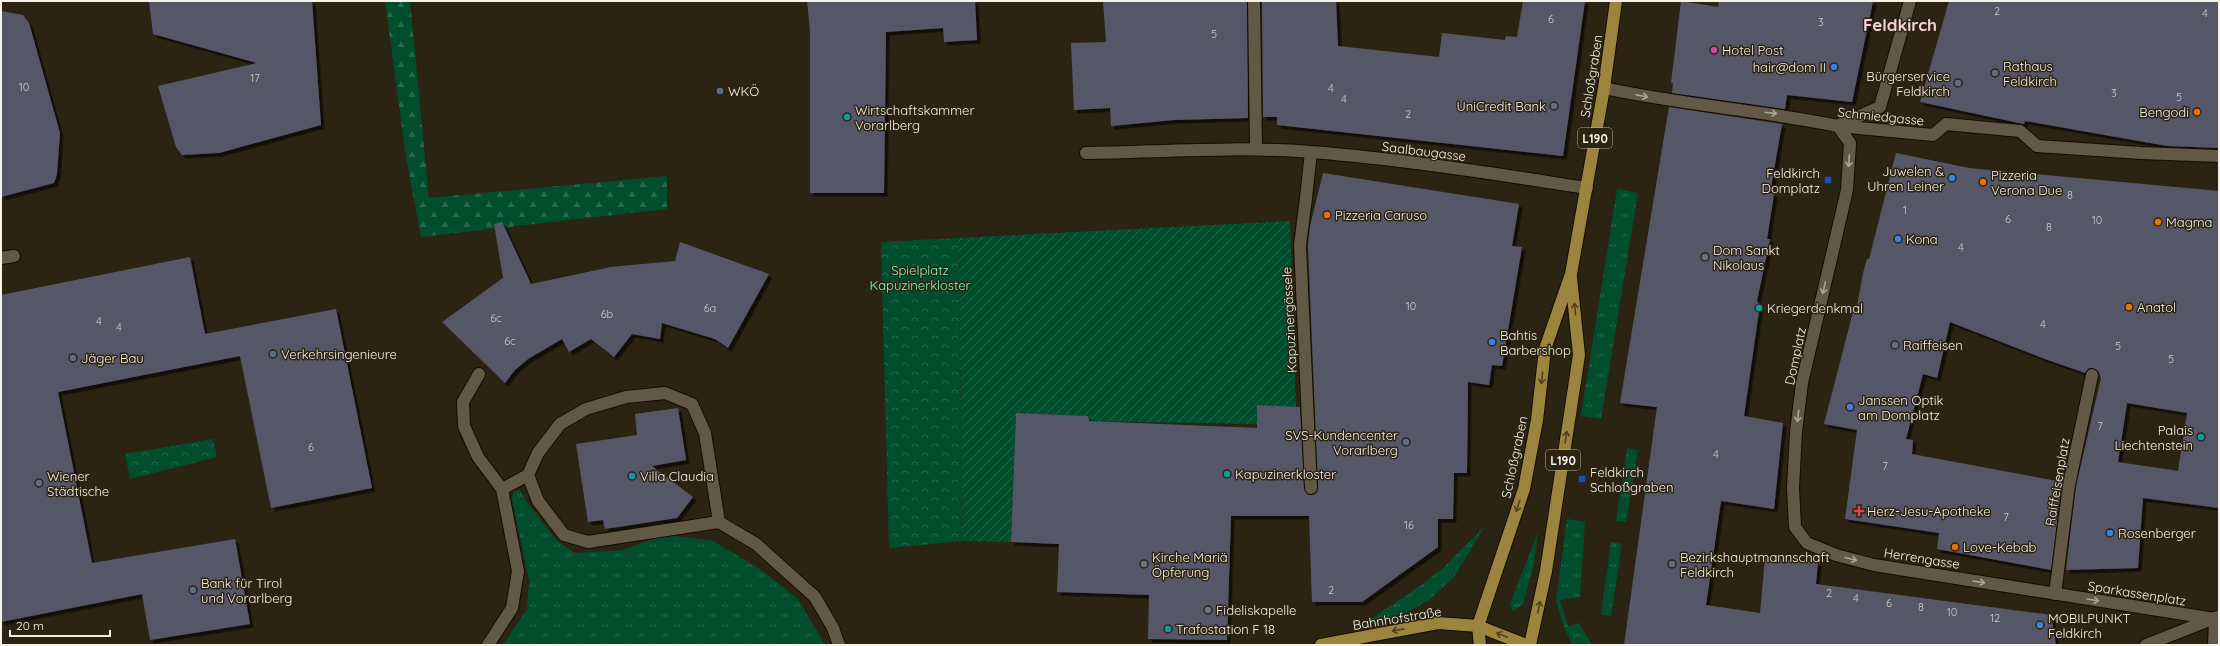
<svg xmlns="http://www.w3.org/2000/svg" width="2220" height="646" font-family="Quicksand,sans-serif">
<style>
.grass{fill:url(#grass-tufts)}
.forest{fill:url(#forest-firs)}
.park{fill:url(#park-crowns)}
.garden{fill:url(#garden-furrows)}
.building{fill:#575669;fill-rule:evenodd;filter:url(#shadow)}
.lines{fill:none;stroke-linecap:round;stroke-linejoin:round}
.service-casing{stroke:#140d01;stroke-width:14}
.pedestrian-casing{stroke:#140d01;stroke-width:14}
.minor-casing{stroke:#140d01;stroke-width:14}
.primary-casing{stroke:#140d01;stroke-width:14}
.service{stroke:#615946;stroke-width:12}
.pedestrian{stroke:#615946;stroke-width:12}
.minor{stroke:#615946;stroke-width:12}
.primary{stroke:#9a843e;stroke-width:12}
.oneway{stroke:#aca696}
.oneway2{stroke:#4d4120}
.hotel-dot{fill:#d1479c;stroke:#2c2413;stroke-width:1.5}
.shop-dot{fill:#3f7fe0;stroke:#2c2413;stroke-width:1.5}
.service-dot{fill:#5c6f8a;stroke:#2c2413;stroke-width:1.5}
.food-dot{fill:#e8710a;stroke:#2c2413;stroke-width:1.5}
.culture-dot{fill:#0f9aa8;stroke:#2c2413;stroke-width:1.5}
.transit-dot{fill:#1a4fb4;stroke:#2c2413;stroke-width:1.5}
.worship-dot{fill:#6b7280;stroke:#2c2413;stroke-width:1.5}
.health-dot{fill:#e0444e;stroke:#2c2413;stroke-width:1.5}
.labels{text-anchor:middle;dominant-baseline:central;stroke-width:3;stroke-linejoin:round;paint-order:stroke}
.number-label{font-size:11px;fill:#cfcbc8}
.shield{fill:#2c2413;stroke:#bab4a7;stroke-width:1}
.shield-label{font-size:12px;font-weight:bold;fill:#f7f2e7}
.poi-label{font-size:13px;fill:#f7f2e7;stroke:#2c2413;text-anchor:start}
.street-label{font-size:13px;fill:#f7f2e7;stroke:#2c2413}
.park-label{font-size:13px;fill:#80fab8;stroke:#2c2413}
.district-label{font-size:17px;font-weight:bold;fill:#f6d2d5;stroke:#2c2413}
</style>
<defs>
<pattern id="grass-tufts" width="24" height="20" patternUnits="userSpaceOnUse"><rect width="24" height="20" fill="#004e2e"/><path d="M3 7l-1-3M5 7V3M7 7l1-3M15 17l-1-3M17 17v-4M19 17l1-3" fill="none" stroke="#26684c"/></pattern>
<pattern id="forest-firs" width="22" height="20" patternUnits="userSpaceOnUse"><rect width="22" height="20" fill="#004e2e"/><path d="M5 1l3.5 6h-7zM16 11l3.5 6h-7z" fill="#26684c"/></pattern>
<pattern id="park-crowns" width="20" height="18" patternUnits="userSpaceOnUse"><rect width="20" height="18" fill="#004e2e"/><path d="M2 6a3 3 0 1 1 6 0M12 15a3 3 0 1 1 6 0" fill="none" stroke="#26684c"/></pattern>
<pattern id="garden-furrows" width="10" height="10" patternUnits="userSpaceOnUse"><rect width="10" height="10" fill="#004e2e"/><path d="M-1 1l2-2M0 10L10 0M9 11l2-2" fill="none" stroke="#26684c"/></pattern>
<filter id="shadow"><feDropShadow dx="3.5" dy="3.5" stdDeviation="0" flood-color="#0009"/></filter>
</defs>
<rect width="100%" height="100%" fill="#2c2413"/>
<!-- grass -->
<path class="grass" d="M 1617,189 L 1638,193 L 1601,419 L 1581,416 Z
M 1627,448 L 1638,450 L 1626,522 L 1616,521 Z
M 520,490 L 529,505 L 557,541 L 575,553 L 624,550 L 662,535 L 711,540 L 760,569 L 798,599 L 825,645 L 503,645 L 527,609 L 529,580 L 512,499 L 514,491 Z
M 1567,519 L 1585,522 L 1580,597 L 1560,600 L 1568,626 L 1579,623 L 1592,645 L 1573,645 L 1564,627 L 1556,601 Z
M 1484,527 L 1454,577 L 1429,600 L 1395,619 L 1358,627 L 1413,591 L 1443,568 Z
M 1538,532 L 1534,564 L 1523,605 L 1512,611 L 1510,604 Z
M 1611,542 L 1622,544 L 1611,616 L 1601,614 Z"/>
<!-- forest -->
<path class="forest" d="M 385,1 L 410,1 L 429,198 L 667,176 L 667,209 L 421,237 L 406,157 Z"/>
<!-- park -->
<path class="park" d="M 958,238 L 963,541 L 889,548 L 881,242 Z
M 213,439 L 217,457 L 130,479 L 125,454 Z"/>
<!-- garden -->
<path class="garden" d="M 1290,221 L 1296,407 L 1258,405 L 1257,424 L 1089,421 L 1088,416 L 1016,413 L 1011,542 L 963,541 L 958,238 Z"/>
<!-- building -->
<path class="building" d="M 149,1 L 312,1 L 321,125 L 219,153 L 182,155 L 176,147 L 158,86 L 257,63 L 153,34 Z
M 807,1 L 975,1 L 977,40 L 944,42 L 943,28 L 886,32 L 884,193 L 810,193 L 810,30 Z
M 1103,1 L 1247,1 L 1248,118 L 1174,120 L 1111,126 L 1110,108 L 1074,110 L 1071,43 L 1106,42 Z
M 1262,1 L 1336,1 L 1338,46 L 1439,57 L 1442,33 L 1505,40 L 1506,36 L 1517,37 L 1523,1 L 1585,1 L 1563,156 L 1277,125 L 1277,117 L 1263,117 Z
M 1681,1 L 1718,7 L 1719,1 L 1873,1 L 1852,102 L 1787,95 L 1785,109 L 1672,93 L 1673,83 L 1671,83 Z
M 1949,1 L 2219,1 L 2219,148 L 2167,146 L 2025,121 L 2024,124 L 1920,102 Z
M 1,11 L 23,15 L 29,23 L 60,133 L 57,174 L 54,183 L 1,197 Z
M 1669,107 L 1782,124 L 1770,193 L 1774,194 L 1767,239 L 1770,239 L 1757,301 L 1760,304 L 1744,416 L 1783,423 L 1774,509 L 1721,501 L 1706,605 L 1760,613 L 1765,558 L 1818,562 L 1816,584 L 2051,615 L 2056,645 L 1624,645 L 1657,407 L 1620,403 Z
M 1896,153 L 1969,168 L 2219,191 L 2219,508 L 2143,498 L 2138,568 L 2066,570 L 2076,486 L 2101,378 L 2099,372 L 2093,368 L 2089,368 L 2085,373 L 2045,359 L 1950,322 L 1937,378 L 1923,374 L 1906,439 L 1913,440 L 1912,454 L 2062,482 L 2051,570 L 1937,549 L 1939,533 L 1845,519 L 1857,430 L 1824,424 L 1853,312 L 1856,312 L 1863,273 L 1867,259 L 1869,259 ZM 2127,403 L 2187,413 L 2178,471 L 2118,462 Z
M 1323,173 L 1519,204 L 1512,246 L 1522,247 L 1502,366 L 1492,365 L 1489,385 L 1468,382 L 1467,473 L 1454,473 L 1453,519 L 1438,519 L 1438,547 L 1362,602 L 1312,602 L 1309,516 L 1231,516 L 1227,640 L 1148,639 L 1149,595 L 1057,592 L 1059,544 L 1011,542 L 1016,413 L 1088,416 L 1089,421 L 1257,428 L 1257,405 L 1300,407 L 1304,488 L 1308,495 L 1315,494 L 1318,488 L 1308,245 L 1310,226 Z
M 502,222 L 531,284 L 611,267 L 675,261 L 680,242 L 769,274 L 728,348 L 715,339 L 662,323 L 660,339 L 632,334 L 614,357 L 591,339 L 569,352 L 562,339 L 528,359 L 515,370 L 505,383 L 442,322 L 503,278 L 494,224 Z
M 190,257 L 205,334 L 336,309 L 372,488 L 271,508 L 240,356 L 58,392 L 92,563 L 235,539 L 250,624 L 150,640 L 142,594 L 1,622 L 1,295 Z
M 678,408 L 686,460 L 652,466 L 693,497 L 677,518 L 605,529 L 603,520 L 588,522 L 576,444 L 637,435 L 635,414 Z"/>
<g class="lines">
<defs>
<path id="service" d="M 1306,198 L 1300,245 L 1311,488
M 1,258 L 14,256
M 479,374 L 463,402 L 464,426 L 478,457 L 502,489 L 518,571 L 512,608 L 488,645
M 528,475 L 538,501 L 564,535 L 588,542 L 719,522
M 502,489 L 528,475 L 538,453 L 560,424 L 586,409 L 626,397 L 665,393 L 692,404 L 705,433 L 719,522 L 756,544 L 815,597 L 833,628 L 839,645"/>
<path id="pedestrian" d="M 1839,125 L 1880,107 L 1910,1
M 1838,126 L 1933,135 L 1946,124 L 2020,131 L 2037,146 L 2141,153 L 2219,156
M 2055,594 L 2069,485 L 2092,375
M 2146,645 L 2217,617"/>
<path id="minor" d="M 1254,1 L 1256,149
M 1604,88 C 1682,105 1760,110 1838,126 L 1850,143 L 1847,190 L 1802,383 L 1796,432 L 1793,488 L 1795,527 L 1807,543 L 1836,555 L 1874,565 L 2215,619 L 2214,645
M 1086,153 C 1161,152 1236,146 1311,152 C 1403,159 1495,174 1587,188
M 1306,198 L 1311,152"/>
<path id="primary" d="M 1321,645 L 1438,623 L 1478,626 L 1526,645
M 1480,645 L 1478,626 L 1524,489 L 1537,420 L 1545,349 L 1571,274 L 1604,88 L 1616,1
M 1530,645 L 1546,571 L 1579,355 L 1571,277"/>
</defs>
<!-- service casing -->
<use href="#service" class="service-casing"/>
<!-- pedestrian casing -->
<use href="#pedestrian" class="pedestrian-casing"/>
<!-- minor casing -->
<use href="#minor" class="minor-casing"/>
<!-- primary casing -->
<use href="#primary" class="primary-casing"/>
<!-- service -->
<use href="#service" class="service"/>
<!-- pedestrian -->
<use href="#pedestrian" class="pedestrian"/>
<!-- minor -->
<use href="#minor" class="minor"/>
<!-- primary -->
<use href="#primary" class="primary"/>
</g>
<!-- one-way arrows -->
<defs><path id="oneway-shaft" d="M-6 0H5M1.5-3L5.5 0L1.5 3" fill="none" stroke-width="1.6" stroke-linecap="round" stroke-linejoin="round"/></defs>
<g class="oneway">
<use href="#oneway-shaft" transform="translate(1642 96) rotate(12)"/>
<use href="#oneway-shaft" transform="translate(1771 113) rotate(7)"/>
<use href="#oneway-shaft" transform="translate(1849 161) rotate(94)"/>
<use href="#oneway-shaft" transform="translate(1824 288) rotate(103)"/>
<use href="#oneway-shaft" transform="translate(1798 416) rotate(97)"/>
<use href="#oneway-shaft" transform="translate(1851 559) rotate(14)"/>
<use href="#oneway-shaft" transform="translate(1979 582) rotate(9)"/>
<use href="#oneway-shaft" transform="translate(2093 600) rotate(9)"/>
</g>
<g class="oneway2">
<use href="#oneway-shaft" transform="translate(1575 309) rotate(-96)"/>
<use href="#oneway-shaft" transform="translate(1542 378) rotate(96)"/>
<use href="#oneway-shaft" transform="translate(1566 437) rotate(-81)"/>
<use href="#oneway-shaft" transform="translate(1518 506) rotate(109)"/>
<use href="#oneway-shaft" transform="translate(1539 607) rotate(-79)"/>
<use href="#oneway-shaft" transform="translate(1398 630) rotate(169)"/>
<use href="#oneway-shaft" transform="translate(1502 635) rotate(-158)"/>
</g>
<!-- markers -->
<circle class="hotel-dot" cx="1714" cy="50" r="4"/>
<g class="shop-dot">
<circle cx="1834" cy="67" r="4"/>
<circle cx="1952" cy="178" r="4"/>
<circle cx="1898" cy="239" r="4"/>
<circle cx="1492" cy="342" r="4"/>
<circle cx="1850" cy="407" r="4"/>
<circle cx="2110" cy="533" r="4"/>
<circle cx="2040" cy="625" r="4"/>
</g>
<g class="service-dot">
<circle cx="1995" cy="73" r="4"/>
<circle cx="1958" cy="83" r="4"/>
<circle cx="720" cy="91" r="4"/>
<circle cx="1554" cy="106" r="4"/>
<circle cx="1895" cy="345" r="4"/>
<circle cx="273" cy="354" r="4"/>
<circle cx="73" cy="358" r="4"/>
<circle cx="1406" cy="442" r="4"/>
<circle cx="39" cy="483" r="4"/>
<circle cx="1672" cy="564" r="4"/>
<circle cx="193" cy="590" r="4"/>
</g>
<g class="food-dot">
<circle cx="2197" cy="112" r="4"/>
<circle cx="1983" cy="182" r="4"/>
<circle cx="1327" cy="215" r="4"/>
<circle cx="2158" cy="222" r="4"/>
<circle cx="2129" cy="307" r="4"/>
<circle cx="1955" cy="547" r="4"/>
</g>
<g class="culture-dot">
<circle cx="847" cy="117" r="4"/>
<circle cx="1759" cy="308" r="4"/>
<circle cx="2201" cy="437" r="4"/>
<circle cx="1227" cy="474" r="4"/>
<circle cx="632" cy="476" r="4"/>
<circle cx="1168" cy="629" r="4"/>
</g>
<g class="transit-dot">
<rect x="1824" y="176" width="8" height="8" rx="2"/>
<rect x="1578" y="475" width="8" height="8" rx="2"/>
</g>
<g class="worship-dot">
<circle cx="1705" cy="257" r="4"/>
<circle cx="1144" cy="564" r="4"/>
<circle cx="1208" cy="610" r="4"/>
</g>
<path class="health-dot" d="M1857 505h4v4h4v4h-4v4h-4v-4h-4v-4h4z"/>
<g class="labels">
<!-- number labels -->
<g class="number-label">
<text x="1997" y="11">2</text>
<text x="2205" y="13">4</text>
<text x="1551" y="19">6</text>
<text x="1821" y="22">3</text>
<text x="1214" y="34">5</text>
<text x="255" y="78">17</text>
<text x="24" y="87">10</text>
<text x="1331" y="88">4</text>
<text x="2114" y="93">3</text>
<text x="2179" y="97">5</text>
<text x="1344" y="99">4</text>
<text x="1408" y="114">2</text>
<text x="2070" y="195">8</text>
<text x="1905" y="210">1</text>
<text x="2008" y="219">6</text>
<text x="2097" y="220">10</text>
<text x="2049" y="227">8</text>
<text x="1961" y="247">4</text>
<text x="1411" y="306">10</text>
<text x="710" y="308">6a</text>
<text x="607" y="314">6b</text>
<text x="496" y="318">6c</text>
<text x="99" y="321">4</text>
<text x="2043" y="324">4</text>
<text x="119" y="327">4</text>
<text x="510" y="341">6c</text>
<text x="2118" y="346">5</text>
<text x="2171" y="359">5</text>
<text x="2100" y="426">7</text>
<text x="311" y="447">6</text>
<text x="1716" y="454">4</text>
<text x="1885" y="466">7</text>
<text x="2006" y="517">7</text>
<text x="1409" y="525">16</text>
<text x="1331" y="590">2</text>
<text x="1829" y="593">2</text>
<text x="1856" y="598">4</text>
<text x="1889" y="603">6</text>
<text x="1921" y="607">8</text>
<text x="1952" y="612">10</text>
<text x="1995" y="618">12</text>
</g>
<!-- shield labels -->
<g class="shield">
<rect x="1578" y="128" width="34" height="20" rx="3"/>
<rect x="1546" y="450" width="34" height="20" rx="3"/>
</g>
<g class="shield-label">
<text x="1595" y="138">L190</text>
<text x="1563" y="460">L190</text>
</g>
<!-- poi labels -->
<g class="poi-label">
<text x="1722" y="50">Hotel Post</text>
<text x="2003" y="66">Rathaus<tspan x="2003" dy="15">Feldkirch</tspan></text>
<text x="1826" y="67" text-anchor="end">hair@dom II</text>
<text x="1950" y="76" text-anchor="end">Bürgerservice<tspan x="1950" dy="15">Feldkirch</tspan></text>
<text x="728" y="91">WKÖ</text>
<text x="1546" y="106" text-anchor="end">UniCredit Bank</text>
<text x="855" y="110">Wirtschaftskammer<tspan x="855" dy="15">Vorarlberg</tspan></text>
<text x="2189" y="112" text-anchor="end">Bengodi</text>
<text x="1944" y="171" text-anchor="end">Juwelen &amp;<tspan x="1944" dy="15">Uhren Leiner</tspan></text>
<text x="1820" y="173" text-anchor="end">Feldkirch<tspan x="1820" dy="15">Domplatz</tspan></text>
<text x="1991" y="175">Pizzeria<tspan x="1991" dy="15">Verona Due</tspan></text>
<text x="1335" y="215">Pizzeria Caruso</text>
<text x="2166" y="222">Magma</text>
<text x="1906" y="239">Kona</text>
<text x="1713" y="250">Dom Sankt<tspan x="1713" dy="15">Nikolaus</tspan></text>
<text x="2137" y="307">Anatol</text>
<text x="1767" y="308">Kriegerdenkmal</text>
<text x="1500" y="335">Bahtis<tspan x="1500" dy="15">Barbershop</tspan></text>
<text x="1903" y="345">Raiffeisen</text>
<text x="281" y="354">Verkehrsingenieure</text>
<text x="81" y="358">Jäger Bau</text>
<text x="1858" y="400">Janssen Optik<tspan x="1858" dy="15">am Domplatz</tspan></text>
<text x="2193" y="430" text-anchor="end">Palais<tspan x="2193" dy="15">Liechtenstein</tspan></text>
<text x="1398" y="435" text-anchor="end">SVS-Kundencenter<tspan x="1398" dy="15">Vorarlberg</tspan></text>
<text x="1590" y="472">Feldkirch<tspan x="1590" dy="15">Schloßgraben</tspan></text>
<text x="1235" y="474">Kapuzinerkloster</text>
<text x="47" y="476">Wiener<tspan x="47" dy="15">Städtische</tspan></text>
<text x="640" y="476">Villa Claudia</text>
<text x="1867" y="511">Herz-Jesu-Apotheke</text>
<text x="2118" y="533">Rosenberger</text>
<text x="1963" y="547">Love-Kebab</text>
<text x="1152" y="557">Kirche Mariä<tspan x="1152" dy="15">Öpferung</tspan></text>
<text x="1680" y="557">Bezirkshauptmannschaft<tspan x="1680" dy="15">Feldkirch</tspan></text>
<text x="201" y="583">Bank für Tirol<tspan x="201" dy="15">und Vorarlberg</tspan></text>
<text x="1216" y="610">Fideliskapelle</text>
<text x="2048" y="618">MOBILPUNKT<tspan x="2048" dy="15">Feldkirch</tspan></text>
<text x="1176" y="629">Trafostation F 18</text>
</g>
<!-- street labels -->
<g class="street-label">
<text transform="translate(1591 76) rotate(-81)">Schloßgraben</text>
<text transform="translate(1881 116) rotate(6)">Schmiedgasse</text>
<text transform="translate(1424 151) rotate(7)">Saalbaugasse</text>
<text transform="translate(1289 320) rotate(-93)">Kapuzinergässele</text>
<text transform="translate(1795 356) rotate(-78)">Domplatz</text>
<text transform="translate(1514 457) rotate(-78)">Schloßgraben</text>
<text transform="translate(2057 482) rotate(-80)">Raiffeisenplatz</text>
<text transform="translate(1922 558) rotate(9)">Herrengasse</text>
<text transform="translate(2137 593) rotate(9)">Sparkassenplatz</text>
<text transform="translate(1397 618) rotate(-9)">Bahnhofstraße</text>
</g>
<!-- park labels -->
<g class="park-label">
<text x="920" y="270">Spielplatz<tspan x="920" dy="15">Kapuzinerkloster</tspan></text>
</g>
<!-- district labels -->
<g class="district-label">
<text x="1900" y="24">Feldkirch</text>
</g>
</g>
<!-- border -->
<rect width="2220" height="646" fill="none" stroke="#f7f2e7" stroke-width="4"/>
<!-- scale -->
<path d="M10 630v6h100v-6" fill="none" stroke="#f7f2e7" stroke-width="2"/>
<text x="16" y="630" font-size="12" fill="#f7f2e7" stroke="#2c2413" stroke-width="3" paint-order="stroke">20 m</text>
</svg>
